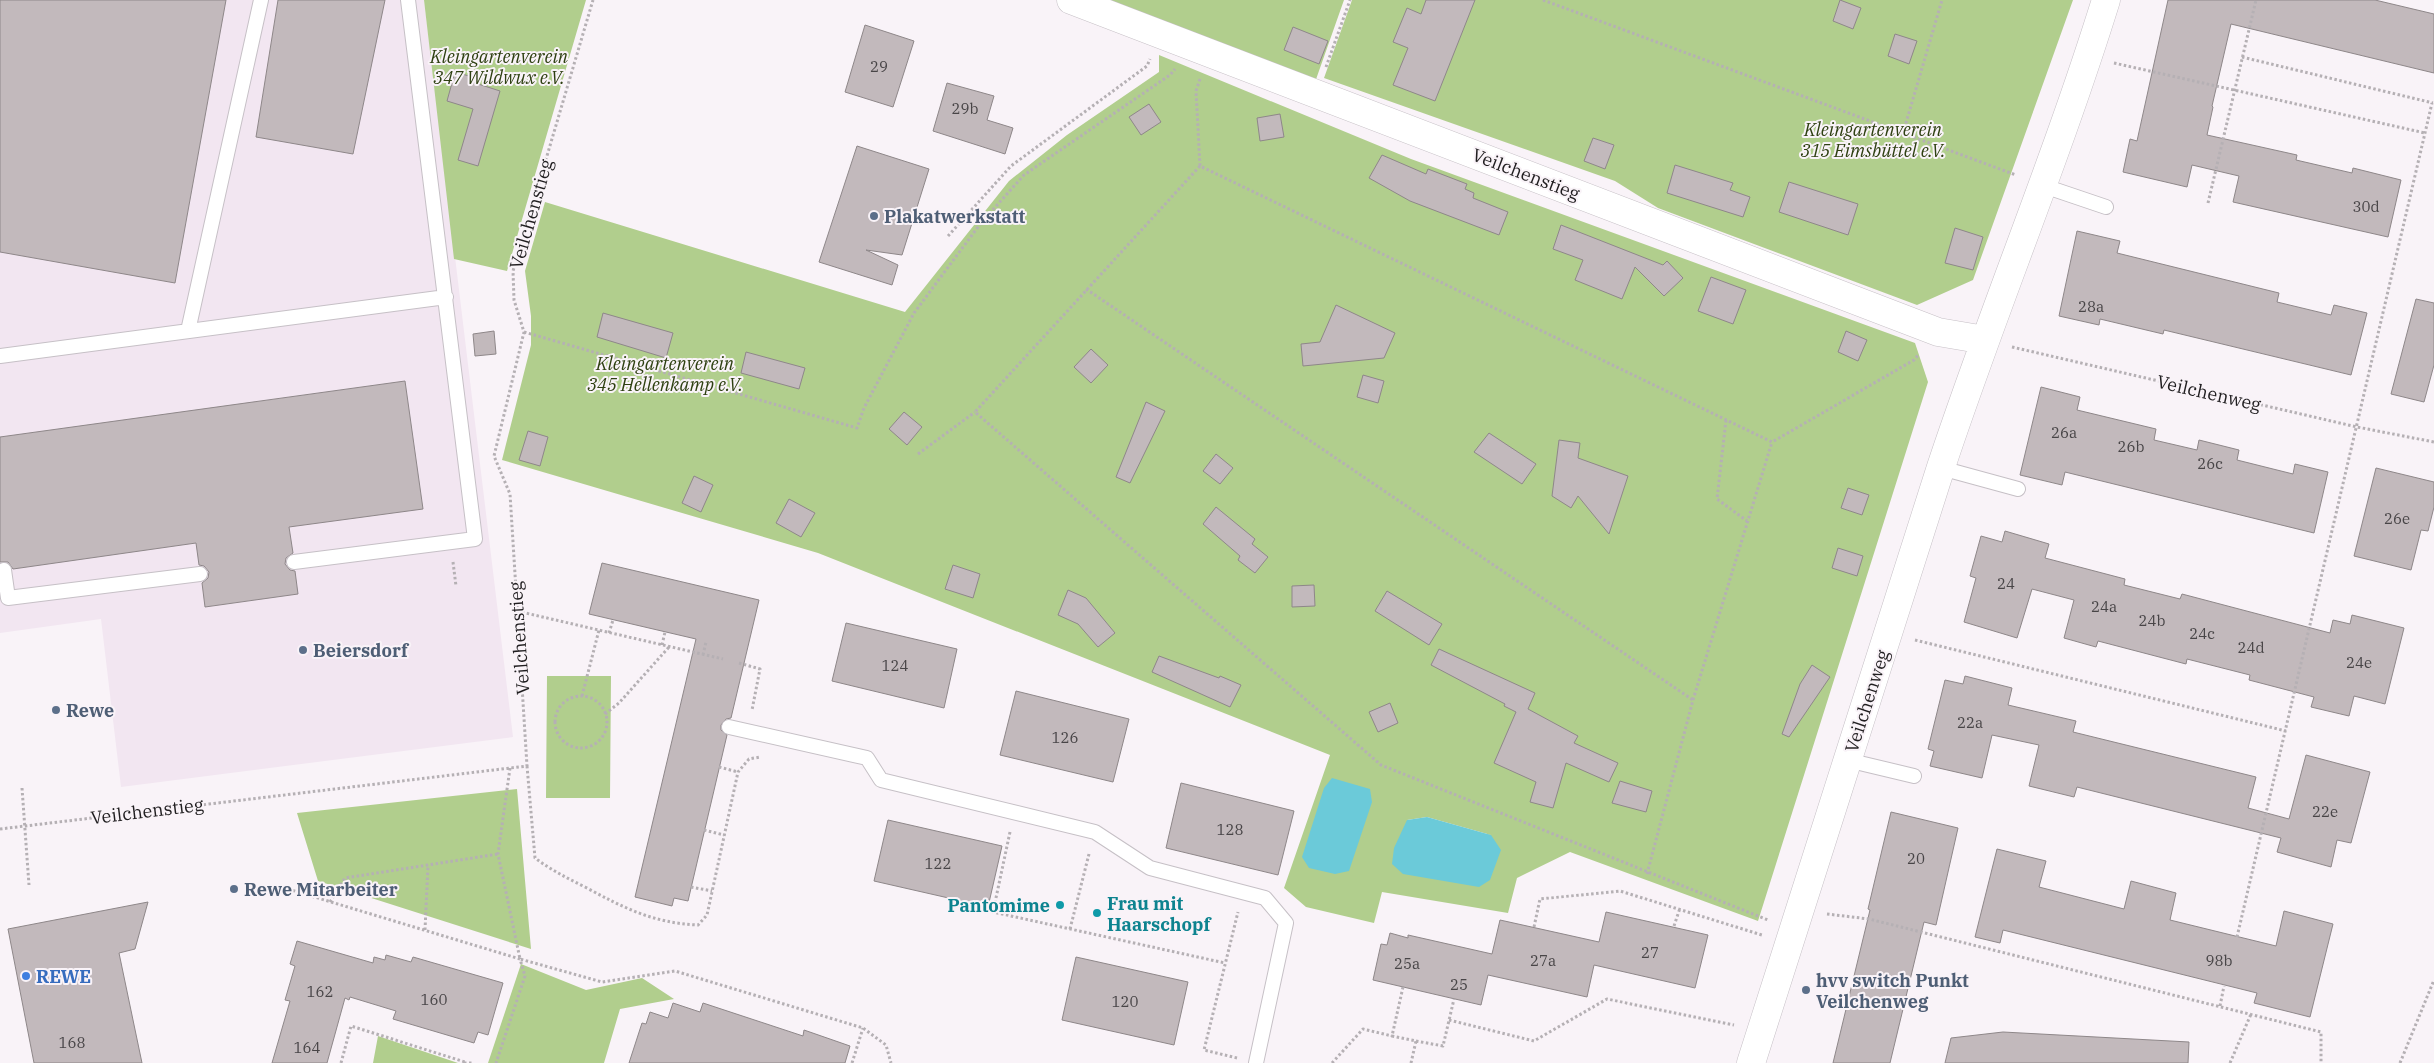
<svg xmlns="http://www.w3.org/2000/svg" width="2434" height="1063" font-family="'IBM Plex Serif',serif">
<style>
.built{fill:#f2e6f1}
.green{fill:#b1ce8d;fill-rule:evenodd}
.water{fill:#6bcad9}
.building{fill:#c2b9bc;stroke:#8e8789}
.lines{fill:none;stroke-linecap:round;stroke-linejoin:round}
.lane-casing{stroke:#c6c0c6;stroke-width:16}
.street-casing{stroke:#c6c0c6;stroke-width:29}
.path{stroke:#b5b0b4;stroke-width:3;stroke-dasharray:2.5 2.5;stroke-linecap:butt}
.lane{stroke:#fff;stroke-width:14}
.street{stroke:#fff;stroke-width:28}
.service-dot{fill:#5c6f8a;stroke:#f9f3f8;stroke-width:2}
.culture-dot{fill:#0f9aa8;stroke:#f9f3f8;stroke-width:2}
.shop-dot{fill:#3f7fe0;stroke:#f9f3f8;stroke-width:2}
.labels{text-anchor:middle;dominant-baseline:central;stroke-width:4;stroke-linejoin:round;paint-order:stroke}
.number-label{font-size:15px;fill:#484547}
.park-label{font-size:18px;font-style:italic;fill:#2e4011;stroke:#f9f3f8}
.street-label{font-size:18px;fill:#201e20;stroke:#f9f3f8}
.service-label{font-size:18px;font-weight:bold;fill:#4e5e75;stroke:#f9f3f8;text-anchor:start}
.culture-label{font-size:18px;font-weight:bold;fill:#0d838f;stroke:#f9f3f8;text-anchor:start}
.shop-label{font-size:18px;font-weight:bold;fill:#366cbe;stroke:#f9f3f8;text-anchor:start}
</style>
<rect width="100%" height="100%" fill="#f9f3f8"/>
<!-- built -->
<path class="built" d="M 0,0 L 424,0 L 513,737 L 121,787 L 101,619 L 0,633 Z"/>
<!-- green -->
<path class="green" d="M 424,0 L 586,0 L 507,271 L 454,259 Z
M 1106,0 L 1344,0 L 1314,85 Z
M 1352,0 L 2073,0 L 1973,280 L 1917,305 L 1658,208 L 1615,181 L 1324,78 Z
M 1159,55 L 1411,159 L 1915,343 L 1928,382 L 1758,921 L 1570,852 L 1517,878 L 1508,913 L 1382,892 L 1374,923 L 1306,907 L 1284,888 L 1330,755 L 818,553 L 502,460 L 531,345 L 531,316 L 525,271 L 545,202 L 905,312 L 1009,181 L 1067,135 L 1159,72 ZM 1427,817 L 1491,835 L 1407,820 Z
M 547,676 L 611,676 L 610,798 L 546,798 Z
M 517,789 L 531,949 L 318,881 L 297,813 Z
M 521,964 L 586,990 L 642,978 L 674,999 L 620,1009 L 604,1063 L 488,1063 Z
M 378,1036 L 458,1063 L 373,1063 Z"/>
<!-- water -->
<path class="water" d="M 1332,778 L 1370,789 L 1372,802 L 1349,871 L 1335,874 L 1309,868 L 1302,857 L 1324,788 Z
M 1427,817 L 1491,835 L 1501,850 L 1490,880 L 1479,887 L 1403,874 L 1392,864 L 1394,848 L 1407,820 Z"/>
<!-- building -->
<path class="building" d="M 0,0 L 226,0 L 175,283 L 0,252 Z
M 278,0 L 385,0 L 353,154 L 256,137 Z
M 1426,0 L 1475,0 L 1435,101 L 1393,85 L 1408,48 L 1393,42 L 1407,8 L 1421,14 Z
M 1840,0 L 1861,8 L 1853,29 L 1833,21 Z
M 2168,0 L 2375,0 L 2434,14 L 2434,73 L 2231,24 L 2212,106 L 2213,107 L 2207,135 L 2297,155 L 2296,160 L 2352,173 L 2353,168 L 2401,180 L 2388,237 L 2233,202 L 2239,176 L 2192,165 L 2187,187 L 2123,172 L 2130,139 L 2137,141 Z
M 865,25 L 914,41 L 893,107 L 845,92 Z
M 1293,27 L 1328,41 L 1319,64 L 1284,50 Z
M 1895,34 L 1917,41 L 1909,64 L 1888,56 Z
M 455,72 L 476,78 L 475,83 L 500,91 L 478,166 L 458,160 L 473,109 L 447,101 Z
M 947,83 L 994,96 L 987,120 L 1013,128 L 1005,154 L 933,131 Z
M 1149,104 L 1161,122 L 1141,135 L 1129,117 Z
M 1280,114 L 1284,137 L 1260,141 L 1257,118 Z
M 1593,138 L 1614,145 L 1605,169 L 1584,161 Z
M 857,146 L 929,169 L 902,255 L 866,250 L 898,265 L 892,285 L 819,262 Z
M 1382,155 L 1426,174 L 1428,169 L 1467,184 L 1465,189 L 1474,193 L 1473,198 L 1508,212 L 1499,235 L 1410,201 L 1369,178 Z
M 1675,165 L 1733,183 L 1730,190 L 1750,197 L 1743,217 L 1667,193 Z
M 1789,182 L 1858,204 L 1848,235 L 1779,212 Z
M 1561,225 L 1663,265 L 1667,261 L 1683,278 L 1664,296 L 1635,267 L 1622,299 L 1575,280 L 1583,260 L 1553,249 Z
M 1955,228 L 1983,237 L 1973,270 L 1945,263 Z
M 2077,231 L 2120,241 L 2117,253 L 2279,293 L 2277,302 L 2331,315 L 2334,305 L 2367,313 L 2351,375 L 2164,330 L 2163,334 L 2100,319 L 2099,325 L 2059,316 Z
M 1711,277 L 1746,290 L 1733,324 L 1698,311 Z
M 2416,299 L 2434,303 L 2434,365 L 2424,402 L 2391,394 Z
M 1336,305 L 1395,333 L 1384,358 L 1303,366 L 1301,344 L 1320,342 Z
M 603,313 L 673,333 L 666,358 L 597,337 Z
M 494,331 L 496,354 L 475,356 L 473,334 Z
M 1846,331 L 1867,340 L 1858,361 L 1838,352 Z
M 1091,349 L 1108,365 L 1091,383 L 1074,367 Z
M 746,352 L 805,368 L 799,389 L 741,373 Z
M 1363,375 L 1384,381 L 1378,403 L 1357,397 Z
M 405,381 L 423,509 L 289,527 L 293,553 L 286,558 L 285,564 L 290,570 L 295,571 L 298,594 L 205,607 L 202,583 L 208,578 L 209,572 L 204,566 L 199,565 L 196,543 L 13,569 L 8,562 L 0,562 L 0,437 Z
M 2041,387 L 2080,397 L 2077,410 L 2156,429 L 2154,440 L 2197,450 L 2199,440 L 2239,450 L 2237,460 L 2293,474 L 2295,464 L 2328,472 L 2314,533 L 2065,472 L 2062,485 L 2020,475 Z
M 1146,402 L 1165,411 L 1130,483 L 1116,477 Z
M 904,412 L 922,427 L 907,445 L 889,429 Z
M 528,431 L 548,437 L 540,466 L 519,460 Z
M 1489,433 L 1536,464 L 1522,484 L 1474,452 Z
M 1559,440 L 1580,443 L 1578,458 L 1628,476 L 1609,534 L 1578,496 L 1571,508 L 1552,496 Z
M 1216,454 L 1233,468 L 1220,484 L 1203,471 Z
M 2376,468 L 2434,482 L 2434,507 L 2428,531 L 2421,530 L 2411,570 L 2354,556 Z
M 694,476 L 713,485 L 701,512 L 682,503 Z
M 1848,488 L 1869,495 L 1862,515 L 1841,508 Z
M 789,499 L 815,513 L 801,537 L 776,523 Z
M 1216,507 L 1255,539 L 1252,544 L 1268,557 L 1255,573 L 1238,560 L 1240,556 L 1203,524 Z
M 2005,531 L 2049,544 L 2045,558 L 2125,579 L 2124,585 L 2180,599 L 2182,594 L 2330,633 L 2333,620 L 2350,624 L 2352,615 L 2404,628 L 2385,704 L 2354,696 L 2349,716 L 2311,707 L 2314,697 L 2249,680 L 2250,675 L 2187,659 L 2186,664 L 2098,641 L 2096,647 L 2064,638 L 2074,600 L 2032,589 L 2017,638 L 1964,622 L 1976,578 L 1970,576 L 1981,536 L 2002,542 Z
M 1838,548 L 1863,556 L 1857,576 L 1832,568 Z
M 602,563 L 759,600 L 731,718 L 726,719 L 721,725 L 721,730 L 727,735 L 688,901 L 674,898 L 672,906 L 635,897 L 696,639 L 589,614 Z
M 953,565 L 980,574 L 973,598 L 945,589 Z
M 1314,585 L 1315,606 L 1292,607 L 1292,586 Z
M 1068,590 L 1086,598 L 1115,633 L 1098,647 L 1078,624 L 1058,615 Z
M 1387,591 L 1442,624 L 1429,645 L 1375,611 Z
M 846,623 L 957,649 L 944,708 L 832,681 Z
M 1439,649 L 1535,693 L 1528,709 L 1578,736 L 1574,743 L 1618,763 L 1609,782 L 1566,763 L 1553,808 L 1530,802 L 1536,782 L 1494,763 L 1516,712 L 1504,706 L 1505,704 L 1431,665 Z
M 1159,656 L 1219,678 L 1220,676 L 1241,685 L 1230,707 L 1152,672 Z
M 1812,665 L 1830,677 L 1789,737 L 1782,734 L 1800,684 Z
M 1965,676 L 2012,688 L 2008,705 L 2076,721 L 2073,732 L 2256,777 L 2248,808 L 2289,819 L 2306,755 L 2370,772 L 2351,843 L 2337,840 L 2331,867 L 2277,852 L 2281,838 L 2077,787 L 2074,797 L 2029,786 L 2039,745 L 1992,735 L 1982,778 L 1930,766 L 1934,751 L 1928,749 L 1945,680 L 1963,684 Z
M 1016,691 L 1129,719 L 1113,782 L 1000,755 Z
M 1390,703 L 1398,723 L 1378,732 L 1369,712 Z
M 1620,781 L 1652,791 L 1646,812 L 1612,803 Z
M 1181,783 L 1294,811 L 1278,875 L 1166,848 Z
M 1891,812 L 1958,828 L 1936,925 L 1924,922 L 1890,1063 L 1833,1063 L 1870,910 L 1868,909 Z
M 888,820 L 1002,846 L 988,907 L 874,881 Z
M 1997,849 L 2046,861 L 2039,887 L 2124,909 L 2131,881 L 2176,893 L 2170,920 L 2276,946 L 2284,911 L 2333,924 L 2310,1017 L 2254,1003 L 2257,993 L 2003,930 L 2000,943 L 1975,937 Z
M 148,902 L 135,949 L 119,953 L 142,1063 L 34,1063 L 8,929 Z
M 1606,912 L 1708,935 L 1695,988 L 1594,965 L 1587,997 L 1488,975 L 1481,1005 L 1373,980 L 1381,944 L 1387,945 L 1390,933 L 1408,938 L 1408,935 L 1492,954 L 1500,920 L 1599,942 Z
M 297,941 L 373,963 L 374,957 L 385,960 L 386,955 L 411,962 L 413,957 L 503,983 L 488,1035 L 478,1032 L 474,1043 L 393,1019 L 396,1011 L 350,997 L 349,1000 L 345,998 L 327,1063 L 272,1063 L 290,1001 L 285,1000 L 295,966 L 290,964 Z
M 1076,957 L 1188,982 L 1174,1045 L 1062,1020 Z
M 673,1003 L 700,1012 L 703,1003 L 803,1036 L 804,1030 L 850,1046 L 845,1063 L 629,1063 L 642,1023 L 646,1024 L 650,1012 L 668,1018 Z
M 2003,1032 L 2189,1042 L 2188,1063 L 1945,1063 L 1951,1038 Z"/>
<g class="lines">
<defs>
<path id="lane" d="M 2044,186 L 2106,207
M 188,331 L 261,0
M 0,356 L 446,297
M 1941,468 L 2018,489
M 294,562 L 475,539 L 408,0
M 4,570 L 8,598 L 200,574
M 729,727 L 867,758 L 881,780 L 1095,832 L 1150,868 L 1265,898 L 1286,923 L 1256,1063
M 1847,760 L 1914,776"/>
<path id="street" d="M 1071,0 L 1938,332 L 1985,340
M 1751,1063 C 1816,865 1876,665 1941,467 C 1993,310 2057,158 2106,0"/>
</defs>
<!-- lane casing -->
<use href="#lane" class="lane-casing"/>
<!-- street casing -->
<use href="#street" class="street-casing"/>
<!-- path -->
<path class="path" d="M 1543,0 L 2016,175
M 2242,57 L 2433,103
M 2114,63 L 2425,133
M 1326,67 L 1350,0
M 1200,79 L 1196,91 L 1200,166 L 1772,442 L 1914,360 L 1919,354
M 1903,133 L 1942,0
M 1200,166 L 975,412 L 1381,765 L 1768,920
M 2208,203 L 2256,0
M 948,236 L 1011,166 L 1147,66 L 1150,59
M 1086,289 L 1693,700
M 524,332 L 857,428 L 864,408 L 914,313 L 981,223 L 1024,175 L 1170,75 L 1175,69
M 2012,347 L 2357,427 L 2434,442
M 1726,420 L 1717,499 L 1747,521
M 918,454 L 975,412
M 453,562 L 456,586
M 517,611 L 723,659
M 609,633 L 613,620
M 1915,640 L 2286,731
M 662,645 L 665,632
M 703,655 L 706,642
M 739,663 L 760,669 L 752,710
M 582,696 L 599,630
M555 722a26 26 0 1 1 52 0a26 26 0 1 1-52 0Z
M 605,714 L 619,703 L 669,647
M 527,766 L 535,858 C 551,870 567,878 585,887 C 624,908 653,923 698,925 L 707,915 L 738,772 L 749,759 L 760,757
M 719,767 L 738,772
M 510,768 L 498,854 L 520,959 L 602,982 L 675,971 L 863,1028 L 886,1045 L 891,1063
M 22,788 L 29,885
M 0,829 L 527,766 L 510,494 L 494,456 L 524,332 L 514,300 L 513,271 L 593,0
M 704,830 L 724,835
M 1010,832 L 993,912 L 1225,963
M 1647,874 L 1693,700 L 1772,442
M 691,887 L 712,891
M 288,889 L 520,959 L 525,976 L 496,1063
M 330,902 L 345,878 L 498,854
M 1827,914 L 1869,919 L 2321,1032 L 2321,1063
M 1674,926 L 1680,908
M 1534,927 L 1540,899 L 1620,891 L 1762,935
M 1070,929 L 1089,854
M 425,930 L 428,865
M 2237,937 L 2432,103
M 1403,987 L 1392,1036 L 1416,1041 L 1411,1063
M 2220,1006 L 2224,986
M 1449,1020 L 1534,1041 L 1607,999 L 1734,1025
M 1416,1041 L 1443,1046 L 1454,999
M 1237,1058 L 1204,1050 L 1238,912
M 341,1063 L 351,1026 L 465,1062
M 464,1063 L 472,1063
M 852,1063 L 863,1028
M 1332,1063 L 1363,1029 L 1392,1036
M 2230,1063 L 2251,1014
M 2400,1063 L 2434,980"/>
<!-- lane -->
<use href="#lane" class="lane"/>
<!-- street -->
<use href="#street" class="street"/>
</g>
<!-- markers -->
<g class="service-dot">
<circle cx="874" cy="216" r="5"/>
<circle cx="303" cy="650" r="5"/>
<circle cx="56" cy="710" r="5"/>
<circle cx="234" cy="889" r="5"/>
<circle cx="1806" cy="990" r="5"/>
</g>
<g class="culture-dot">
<circle cx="1060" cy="905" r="5"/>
<circle cx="1097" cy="913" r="5"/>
</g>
<circle class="shop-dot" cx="26" cy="976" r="5"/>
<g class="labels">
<!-- number labels -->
<g class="number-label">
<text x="879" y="66">29</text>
<text x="965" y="108">29b</text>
<text x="2366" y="206">30d</text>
<text x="2091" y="306">28a</text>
<text x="2064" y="432">26a</text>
<text x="2131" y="446">26b</text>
<text x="2210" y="463">26c</text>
<text x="2397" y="518">26e</text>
<text x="2006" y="583">24</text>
<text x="2104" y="606">24a</text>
<text x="2152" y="620">24b</text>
<text x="2202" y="633">24c</text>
<text x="2251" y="647">24d</text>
<text x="2359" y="662">24e</text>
<text x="895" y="665">124</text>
<text x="1970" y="722">22a</text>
<text x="1065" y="737">126</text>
<text x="2325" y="811">22e</text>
<text x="1230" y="829">128</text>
<text x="1916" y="858">20</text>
<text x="938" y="863">122</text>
<text x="1650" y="952">27</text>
<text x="1543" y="960">27a</text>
<text x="2219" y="960">98b</text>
<text x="1407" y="963">25a</text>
<text x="1459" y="984">25</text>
<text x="320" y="991">162</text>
<text x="434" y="999">160</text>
<text x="1125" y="1001">120</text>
<text x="72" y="1042">168</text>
<text x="307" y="1047">164</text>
</g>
<!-- park labels -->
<g class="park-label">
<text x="499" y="56">Kleingartenverein<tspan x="499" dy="21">347 Wildwux e.V.</tspan></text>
<text x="1873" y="129">Kleingartenverein<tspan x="1873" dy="21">315 Eimsbüttel e.V.</tspan></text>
<text x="665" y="363">Kleingartenverein<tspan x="665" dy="21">345 Hellenkamp e.V.</tspan></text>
</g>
<!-- street labels -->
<g class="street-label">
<text transform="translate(1526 174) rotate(21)">Veilchenstieg</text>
<text transform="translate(531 214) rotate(-74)">Veilchenstieg</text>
<text transform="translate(2209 393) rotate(13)">Veilchenweg</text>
<text transform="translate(519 638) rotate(-94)">Veilchenstieg</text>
<text transform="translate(1867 701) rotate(-72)">Veilchenweg</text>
<text transform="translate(147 811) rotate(-7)">Veilchenstieg</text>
</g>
<!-- service labels -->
<g class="service-label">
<text x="884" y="216">Plakatwerkstatt</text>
<text x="313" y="650">Beiersdorf</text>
<text x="66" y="710">Rewe</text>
<text x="244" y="889">Rewe Mitarbeiter</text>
<text x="1816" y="980">hvv switch Punkt<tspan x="1816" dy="21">Veilchenweg</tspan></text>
</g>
<!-- culture labels -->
<g class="culture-label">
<text x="1107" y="903">Frau mit<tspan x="1107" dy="21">Haarschopf</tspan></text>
<text x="1050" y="905" text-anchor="end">Pantomime</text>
</g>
<!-- shop labels -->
<g class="shop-label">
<text x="36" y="976">REWE</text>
</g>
</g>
</svg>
